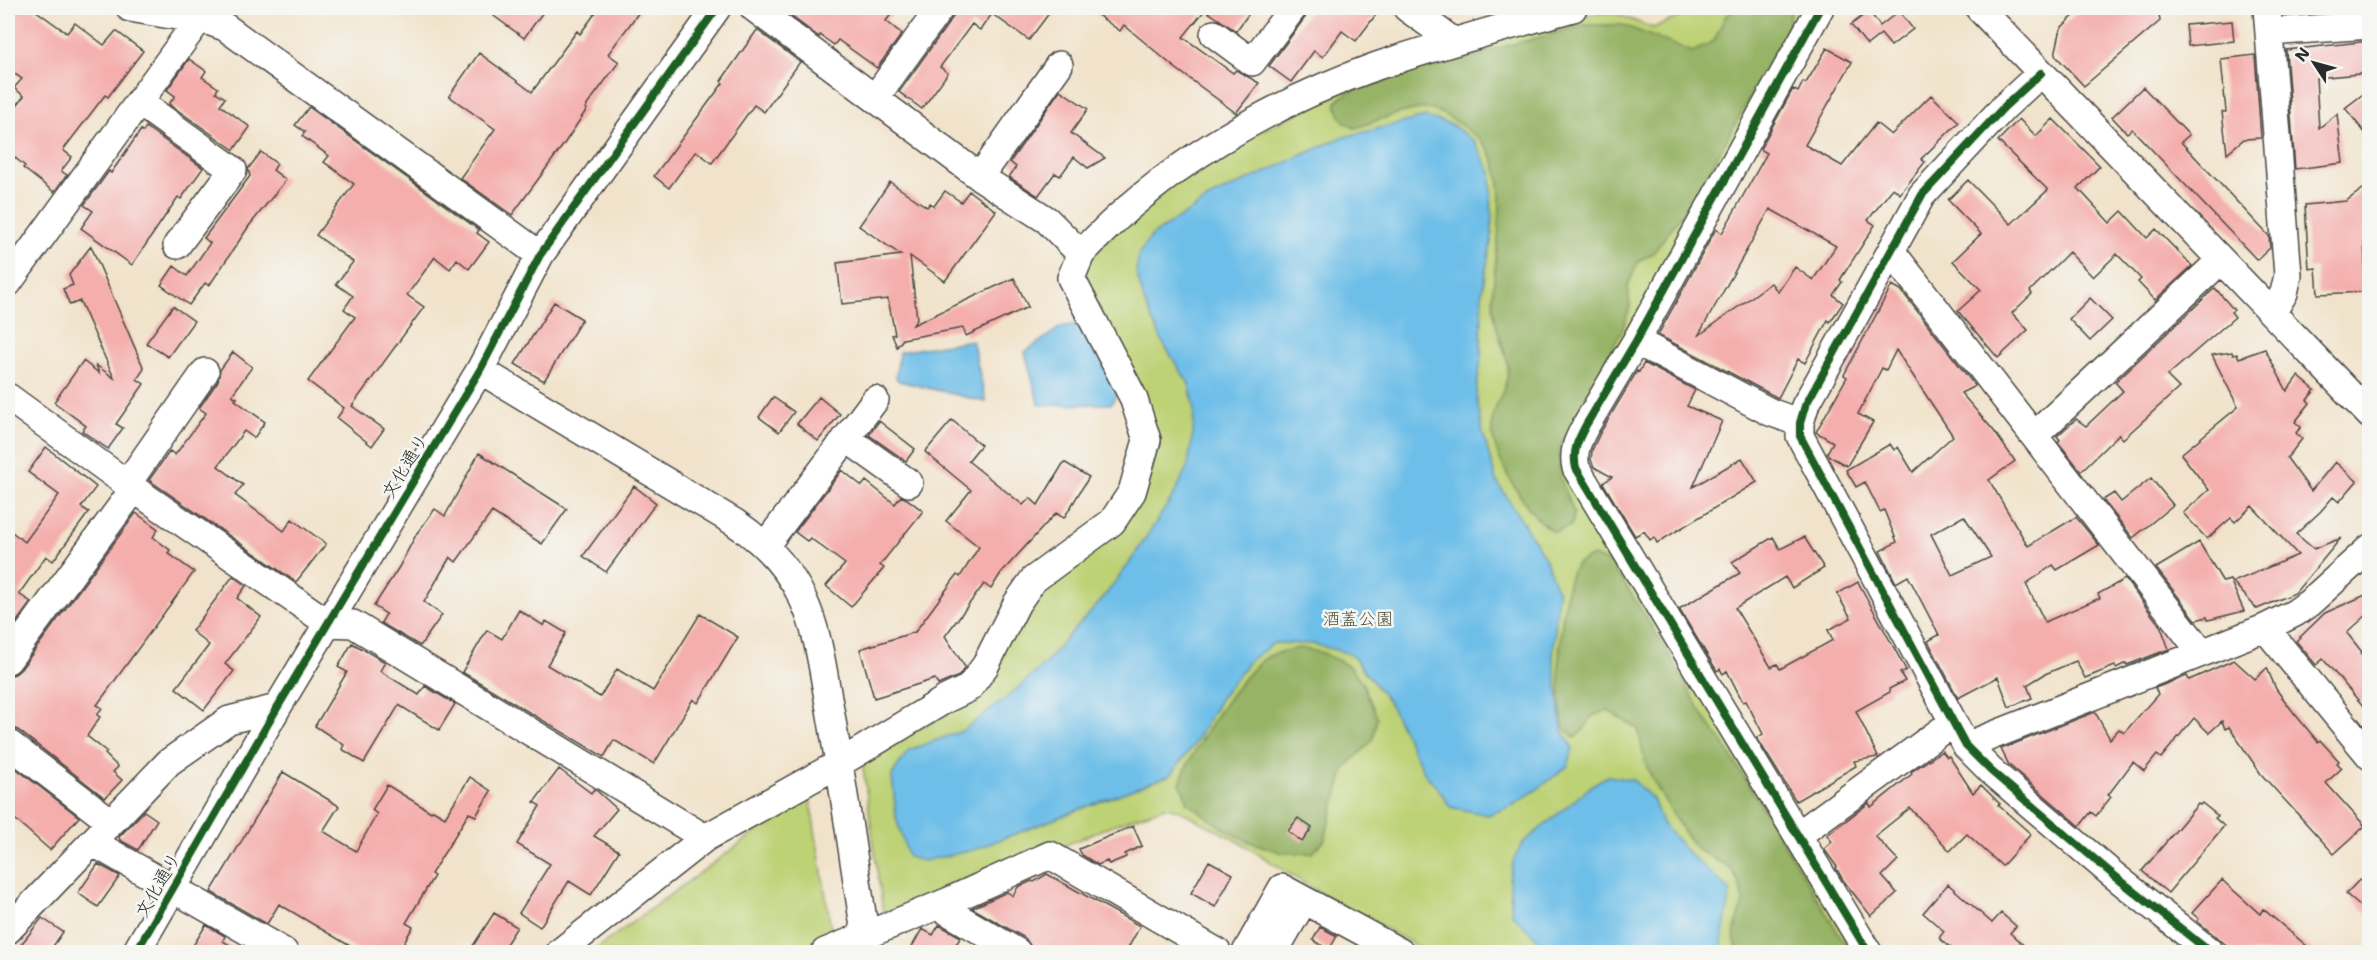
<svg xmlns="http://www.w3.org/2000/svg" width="2377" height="960" font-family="'Shantell Sans','Klee One',sans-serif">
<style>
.green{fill:#bdd174;stroke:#747e50;stroke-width:1.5}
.forest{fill:#96b366;stroke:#606f48;stroke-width:1.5}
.water{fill:#6dbee8;stroke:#4c748a;stroke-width:1.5}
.building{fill:#f4aeac;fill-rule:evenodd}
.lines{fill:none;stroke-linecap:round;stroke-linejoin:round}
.minor-casing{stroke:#494743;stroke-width:30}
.minor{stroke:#fff;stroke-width:27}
.cycleway-casing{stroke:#f6f6f2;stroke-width:11}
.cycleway{stroke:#1b5e20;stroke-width:8}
.labels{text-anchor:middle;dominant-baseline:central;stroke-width:5;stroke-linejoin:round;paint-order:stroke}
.street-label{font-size:18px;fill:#2b2b2b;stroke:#f6f6f2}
.park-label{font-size:18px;fill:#50543d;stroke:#f6f6f2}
</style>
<rect width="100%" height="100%" fill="#f6f6f2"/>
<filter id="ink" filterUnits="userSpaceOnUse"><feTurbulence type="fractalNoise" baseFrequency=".0167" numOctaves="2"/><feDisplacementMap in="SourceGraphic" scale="12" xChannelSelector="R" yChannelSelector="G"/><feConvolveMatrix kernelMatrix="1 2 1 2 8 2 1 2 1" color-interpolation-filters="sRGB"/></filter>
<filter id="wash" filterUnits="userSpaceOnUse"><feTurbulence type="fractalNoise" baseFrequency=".008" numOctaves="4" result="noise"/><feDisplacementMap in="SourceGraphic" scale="24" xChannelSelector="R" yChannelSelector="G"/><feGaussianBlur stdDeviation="1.35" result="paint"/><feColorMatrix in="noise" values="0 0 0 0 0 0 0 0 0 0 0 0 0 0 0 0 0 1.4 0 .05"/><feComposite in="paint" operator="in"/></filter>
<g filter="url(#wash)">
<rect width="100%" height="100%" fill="#f1e3cb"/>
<!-- green -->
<path class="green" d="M 1700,8 L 1799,8 L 1803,14 L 1568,441 L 1855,952 L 1428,952 L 1315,890 L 1241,843 L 1179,810 L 1165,807 L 1110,826 L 894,919 L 883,912 L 862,760 L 973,699 L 1032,595 L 1135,498 L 1160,442 L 1150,415 L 1084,278 L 1092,255 L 1137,209 L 1219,151 L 1372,77 L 1570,16 L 1612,12 L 1653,28 Z
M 809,793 L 832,934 L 789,952 L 592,952 Z"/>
<!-- forest -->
<path class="forest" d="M 1736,8 L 1787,8 L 1791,12 L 1785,34 L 1696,195 L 1653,253 L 1639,261 L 1628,285 L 1630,307 L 1623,328 L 1559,450 L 1560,477 L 1574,513 L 1571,526 L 1554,532 C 1529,518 1494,459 1492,430 C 1490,411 1504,395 1507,378 C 1511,359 1498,339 1495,320 C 1493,312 1493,302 1493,293 C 1494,253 1512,181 1486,146 C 1478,137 1468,130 1458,123 C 1446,115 1435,108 1421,109 C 1403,110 1374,122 1355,128 C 1342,122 1338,116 1336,102 L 1347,93 L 1378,81 L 1584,25 L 1623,25 L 1693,52 L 1714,41 L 1725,17 Z
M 1594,556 L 1613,565 L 1666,649 L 1704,717 L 1725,746 L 1850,952 L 1739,952 C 1728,930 1740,922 1743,901 C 1744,891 1736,878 1732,869 L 1698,850 L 1684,833 L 1652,779 L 1645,762 L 1638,729 L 1607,710 L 1592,716 L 1583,731 L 1574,737 L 1563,727 C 1558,683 1557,647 1565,603 C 1567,590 1568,575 1577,564 C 1581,560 1589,558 1594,556 Z
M 1300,648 L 1323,653 L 1349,666 L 1362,682 L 1377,717 L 1373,740 L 1345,768 L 1324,841 L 1312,853 L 1283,853 L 1247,841 L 1218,825 L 1188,803 L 1180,783 C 1188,755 1242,670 1269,656 C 1278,652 1290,650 1300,648 Z"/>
<!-- water -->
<path class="water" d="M 1425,117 L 1451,124 L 1474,141 L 1491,172 L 1492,237 L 1482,291 L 1481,359 L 1476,393 L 1481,426 L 1496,480 L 1545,558 L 1558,592 L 1553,656 L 1562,729 L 1573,748 L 1568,766 L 1539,788 L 1513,805 L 1488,815 L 1450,807 L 1438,788 L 1425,774 L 1388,701 L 1351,654 L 1313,644 L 1274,643 L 1249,661 L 1222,696 L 1193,746 L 1170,775 L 973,850 L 923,861 L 908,857 L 896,817 L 892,775 L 902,760 L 909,750 L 962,731 L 1005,699 L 1044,665 L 1066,638 L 1100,602 L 1128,565 L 1175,493 L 1188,465 L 1193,432 L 1194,406 L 1189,384 L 1164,345 L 1145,304 L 1136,271 L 1139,254 L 1152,235 L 1215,195 L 1340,138 Z
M 1075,324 L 1094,343 L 1118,392 L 1111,404 L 1039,405 L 1025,352 L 1061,327 Z
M 972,340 L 986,402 L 899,381 L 896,378 L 899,352 Z
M 1608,776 L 1633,780 L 1653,799 L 1662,823 L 1690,855 L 1730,890 C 1729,911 1721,931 1722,952 L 1550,952 L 1512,914 L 1509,879 L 1514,859 L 1523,843 L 1595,783 Z"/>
<g id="blocks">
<!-- building -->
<path class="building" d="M 8,8 L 32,8 L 67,33 L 75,23 L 104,45 L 116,31 L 143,51 L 108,97 L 105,95 L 63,150 L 72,157 L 61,171 L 67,175 L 54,192 L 23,168 L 25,166 L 8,152 L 8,118 L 24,96 L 14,88 L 22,79 L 8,69 Z
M 483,8 L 546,8 L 524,38 Z
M 599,8 L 642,8 L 608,54 L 619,62 L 585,108 L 587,109 L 564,144 L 512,215 L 460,178 L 495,129 L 449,96 L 479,53 L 532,92 L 577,31 L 580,34 Z
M 780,8 L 896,8 L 886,21 L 902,34 L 877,68 L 838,40 L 834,45 L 820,35 L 819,37 Z
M 955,8 L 1053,8 L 1029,40 L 992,14 L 980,30 L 972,24 L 940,67 L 948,73 L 922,109 L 899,92 L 953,17 Z
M 1088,8 L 1253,8 L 1236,31 L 1205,10 L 1183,37 L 1233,73 L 1236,70 L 1259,83 L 1236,113 L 1174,67 L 1124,25 L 1120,31 Z
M 1312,8 L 1381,8 L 1356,41 L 1342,31 L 1323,57 L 1314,51 L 1291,82 L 1269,66 Z
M 2082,8 L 2158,8 L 2160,21 L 2084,86 L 2055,55 L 2061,28 Z
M 1869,11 L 1880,26 L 1899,11 L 1913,29 L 1891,46 L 1881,34 L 1867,45 L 1851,25 Z
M 2232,21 L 2234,41 L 2188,46 L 2186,25 Z
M 757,30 L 800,62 L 764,112 L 754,105 L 712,163 L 696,151 L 669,188 L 654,176 L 723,83 L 721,81 Z
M 2370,41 L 2370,73 L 2316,78 L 2319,128 L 2337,114 L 2343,163 L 2295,169 L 2286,50 Z
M 1827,48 L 1852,62 L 1805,145 L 1842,166 L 1876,123 L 1891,135 L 1931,95 L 1959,122 L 1921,159 L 1925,162 L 1900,194 L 1893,188 L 1868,220 L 1875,225 L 1840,280 L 1842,282 L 1833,295 L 1843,303 L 1830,322 L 1828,320 L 1805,363 L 1798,359 L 1778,398 L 1658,335 L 1716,229 L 1722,233 L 1767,153 L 1760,149 L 1793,89 L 1798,92 L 1803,82 L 1806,83 ZM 1770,209 L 1836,246 L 1813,280 L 1795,267 L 1778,292 L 1771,283 L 1698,336 Z
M 2255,55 L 2261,138 L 2244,139 L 2227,153 L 2222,112 L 2226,112 L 2221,59 Z
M 189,59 L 206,71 L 202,77 L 218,88 L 216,92 L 225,98 L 220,105 L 250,127 L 234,150 L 169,104 L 175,96 L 167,90 Z
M 2143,87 L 2189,135 L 2181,142 L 2269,236 L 2270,248 L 2257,260 L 2132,129 L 2127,133 L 2112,117 Z
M 2370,89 L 2370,139 L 2345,108 Z
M 1060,90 L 1088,109 L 1071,133 L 1105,158 L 1088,168 L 1074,157 L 1060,176 L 1055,173 L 1038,196 L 1009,177 L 1016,167 L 1010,162 Z
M 309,107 L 479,230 L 477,233 L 489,242 L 469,269 L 457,259 L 450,269 L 435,257 L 407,295 L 424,307 L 352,406 L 384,429 L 372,446 L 337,418 L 344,408 L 308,381 L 355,317 L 344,309 L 353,296 L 336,284 L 353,262 L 316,235 L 354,184 L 324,162 L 329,156 L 302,136 L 305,132 L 295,125 Z
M 2019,119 L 2036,136 L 2053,119 L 2100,166 L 2078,188 L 2110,223 L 2122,211 L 2147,238 L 2156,229 L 2192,266 L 2155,300 L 2138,282 L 2141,279 L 2117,254 L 2093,277 L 2069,252 L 2030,291 L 2032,294 L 2012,313 L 2028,330 L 1998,358 L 1958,311 L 1981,290 L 1953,261 L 1981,234 L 1948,200 L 1968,180 L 2011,224 L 2048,190 L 1998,141 Z
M 146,127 L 203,168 L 181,199 L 178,197 L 132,265 L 81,228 L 93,211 L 84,205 L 109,171 L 111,173 L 141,130 L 143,132 Z
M 261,152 L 277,164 L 273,170 L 286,180 L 249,226 L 209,286 L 205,283 L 189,305 L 161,285 L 174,266 L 187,276 L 210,243 L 204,238 L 250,176 L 248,169 Z
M 890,182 L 927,207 L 930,203 L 934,206 L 945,191 L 961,202 L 969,191 L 996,211 L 945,281 L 910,256 L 917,319 L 913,325 L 1014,278 L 1028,307 L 966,336 L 963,328 L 903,339 L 897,347 L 892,335 L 895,334 L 888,299 L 842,304 L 837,263 L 901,255 L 859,226 Z
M 2370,184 L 2370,244 L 2364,236 L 2366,292 L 2318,294 L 2316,268 L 2309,269 L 2305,205 L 2346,201 Z
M 91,246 L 144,369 L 137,379 L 144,384 L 116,424 L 123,428 L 108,449 L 82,431 L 86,426 L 54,402 L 83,361 L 99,373 L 96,365 L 114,378 L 80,301 L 70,305 L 63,289 L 73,285 L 69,275 Z
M 1892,285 L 1901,290 L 1975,386 L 1961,393 L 1994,431 L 2015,461 L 1989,480 L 2028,546 L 2076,517 L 2099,545 L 2057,570 L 2053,565 L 2026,584 L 2045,622 L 2100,598 L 2098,594 L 2125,579 L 2161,627 L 2169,649 L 2127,665 L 2126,663 L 2116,668 L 2115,666 L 2085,678 L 2076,661 L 2045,674 L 2027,685 L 2032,698 L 2009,707 L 1998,677 L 1958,698 L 1928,641 L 1939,635 L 1908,576 L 1896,583 L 1880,551 L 1897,542 L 1884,510 L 1880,512 L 1865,482 L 1856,487 L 1846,470 L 1890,444 L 1894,450 L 1898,447 L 1913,472 L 1953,436 L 1896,350 L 1886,370 L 1882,368 L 1858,414 L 1873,422 L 1847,466 L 1829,456 L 1827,453 L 1833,442 L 1816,432 L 1847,377 L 1844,375 ZM 1964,516 L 1991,557 L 1952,575 L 1931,534 Z
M 2215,288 L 2234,310 L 2231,312 L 2235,317 L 2167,376 L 2179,388 L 2123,439 L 2119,434 L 2081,471 L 2058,442 L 2060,440 L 2057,436 L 2076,419 L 2086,426 L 2123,391 L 2115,382 Z
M 2090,298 L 2112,320 L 2090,341 L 2069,319 Z
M 554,302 L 582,319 L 544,381 L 515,364 Z
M 173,306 L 194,321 L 168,357 L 146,343 Z
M 2265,349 L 2287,391 L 2298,376 L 2315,390 L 2307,400 L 2310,403 L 2295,422 L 2301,427 L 2296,433 L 2302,439 L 2287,458 L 2311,491 L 2335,462 L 2357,481 L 2339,502 L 2333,497 L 2320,512 L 2296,534 L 2314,549 L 2341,538 L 2295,593 L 2257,609 L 2233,582 L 2298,555 L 2252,506 L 2235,522 L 2231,518 L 2207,539 L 2183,513 L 2209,490 L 2181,454 L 2238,407 L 2212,355 L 2232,352 L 2233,355 L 2237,354 L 2239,358 Z
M 233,352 L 252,367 L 232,395 L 237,398 L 235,400 L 265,422 L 254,438 L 244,431 L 218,466 L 243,485 L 235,495 L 284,531 L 292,519 L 326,544 L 296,582 L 149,480 L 170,451 L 175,455 L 206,413 L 199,408 L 218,381 L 220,370 Z
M 1644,363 L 1695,390 L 1687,406 L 1722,421 L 1693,487 L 1742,458 L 1757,482 L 1657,543 L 1654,537 L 1650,540 L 1644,531 L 1635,536 L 1603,483 L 1612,477 L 1594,467 L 1591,460 L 1592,450 L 1600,433 L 1637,371 L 1639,372 Z
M 773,397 L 794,412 L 779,432 L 759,417 Z
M 819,397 L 840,414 L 818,441 L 797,424 Z
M 952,420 L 981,445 L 968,461 L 1023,505 L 1030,498 L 1038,505 L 1064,462 L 1089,477 L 1064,518 L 1056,513 L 1001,573 L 991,589 L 984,584 L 945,636 L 965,667 L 959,676 L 938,685 L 935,679 L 874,698 L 860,649 L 915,632 L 957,575 L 960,577 L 979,547 L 946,521 L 971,490 L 925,452 Z
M 879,421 L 915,449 L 906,461 L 869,435 Z
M 46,447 L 96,487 L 81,507 L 89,512 L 53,561 L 46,556 L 19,594 L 31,602 L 8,634 L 8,529 L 25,542 L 59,495 L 28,472 Z
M 479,453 L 567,509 L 542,544 L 492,512 L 456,562 L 450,557 L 424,602 L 442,615 L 420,646 L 381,623 L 386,614 L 374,606 L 399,567 L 417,533 L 435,509 L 445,516 Z
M 842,470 L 862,486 L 866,481 L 895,504 L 901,496 L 907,499 L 923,511 L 880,565 L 884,568 L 851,607 L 826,586 L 845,564 L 810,538 L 807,541 L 795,532 Z
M 2151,478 L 2173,505 L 2133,538 L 2103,500 L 2114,493 L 2121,502 Z
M 634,486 L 656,503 L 606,572 L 583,556 Z
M 136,513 L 158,529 L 153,537 L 170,550 L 168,553 L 194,572 L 97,705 L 102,708 L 97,715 L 100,717 L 87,736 L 107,752 L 105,754 L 118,767 L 113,772 L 122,780 L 105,798 L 18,730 L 8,727 L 8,676 L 15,674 L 21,669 Z
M 1773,537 L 1780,549 L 1804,537 L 1824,568 L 1792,588 L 1785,577 L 1735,608 L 1771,667 L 1777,664 L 1780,669 L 1833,640 L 1828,630 L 1851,618 L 1837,594 L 1858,582 L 1906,670 L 1900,673 L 1905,681 L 1889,689 L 1890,692 L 1856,711 L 1878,757 L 1854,761 L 1856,766 L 1796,801 L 1757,738 L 1763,734 L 1746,701 L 1743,702 L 1727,671 L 1723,674 L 1720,669 L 1717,671 L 1679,609 L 1740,573 L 1732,562 Z
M 2199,542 L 2223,582 L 2230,580 L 2244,611 L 2208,620 L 2207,617 L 2196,620 L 2156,568 Z
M 233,576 L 246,586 L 237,598 L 261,617 L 225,664 L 234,671 L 204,710 L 176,688 L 209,645 L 192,631 Z
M 2370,593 L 2370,612 L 2347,633 L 2362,652 L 2360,654 L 2370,665 L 2370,714 L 2323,659 L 2316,665 L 2296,641 L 2325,613 Z
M 519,610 L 544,626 L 546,621 L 566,633 L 547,665 L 600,697 L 617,669 L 653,691 L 700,614 L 738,637 L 698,703 L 693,699 L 654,764 L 614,740 L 604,757 L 462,672 L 487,630 L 502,639 Z
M 352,643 L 385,662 L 380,671 L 419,695 L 425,686 L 455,704 L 439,730 L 399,705 L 364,763 L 342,749 L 344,745 L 315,726 L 347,672 L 338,667 Z
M 2234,660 L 2255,679 L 2267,668 L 2276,689 L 2294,713 L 2318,742 L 2320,740 L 2339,761 L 2337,763 L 2342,768 L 2326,783 L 2365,826 L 2334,854 L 2261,774 L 2229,727 L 2225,729 L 2222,721 L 2209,733 L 2194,718 L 2161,758 L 2157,755 L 2144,771 L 2133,762 L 2108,795 L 2111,797 L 2096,816 L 2091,812 L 2080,826 L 2009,765 L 2001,749 L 2095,712 L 2110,739 L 2119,729 L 2124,733 L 2158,694 L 2155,688 L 2187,676 L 2189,680 Z
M 1942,751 L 1947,757 L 1949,756 L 1973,793 L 1981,785 L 2000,804 L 1998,805 L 2031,834 L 2002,866 L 1967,834 L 1950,851 L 1910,808 L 1875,836 L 1898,860 L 1882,876 L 1897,893 L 1871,916 L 1843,880 L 1836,868 L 1837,867 L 1824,849 L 1832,842 L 1827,835 L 1869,803 L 1871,807 L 1912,774 L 1911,772 Z
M 9,763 L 79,817 L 50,850 L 8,813 Z
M 559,769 L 591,793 L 594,789 L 596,790 L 617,809 L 594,836 L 619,851 L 591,895 L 569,881 L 540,927 L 519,913 L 550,864 L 517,844 L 540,806 L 534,802 Z
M 283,772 L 339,806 L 323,831 L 356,851 L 377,814 L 372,810 L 387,785 L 431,812 L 433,810 L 445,817 L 470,777 L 491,791 L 476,816 L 469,813 L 431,874 L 434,876 L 406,923 L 413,927 L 398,952 L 360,952 L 279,904 L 267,924 L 211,892 Z
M 2202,803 L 2218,816 L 2215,818 L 2224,826 L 2168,893 L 2142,871 L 2198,804 L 2200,805 Z
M 144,811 L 157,820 L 138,850 L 120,840 L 119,837 Z
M 1298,818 L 1312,828 L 1302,842 L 1288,831 Z
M 1133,826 L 1142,846 L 1125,854 L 1126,857 L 1109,864 L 1107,861 L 1098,865 L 1082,855 L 1079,849 Z
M 1209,861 L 1233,874 L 1215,907 L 1191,893 Z
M 98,864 L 120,876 L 98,907 L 78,893 Z
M 1047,874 L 1140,926 L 1126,952 L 1042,952 L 1031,947 L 1025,938 L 972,908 L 1007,892 L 1013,896 L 1018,887 L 1032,881 L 1034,882 Z
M 2360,879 L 2370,887 L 2370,915 L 2346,894 Z
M 2222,880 L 2260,914 L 2263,909 L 2314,952 L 2235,952 L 2197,921 L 2199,919 L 2192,913 Z
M 1948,884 L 1992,923 L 2001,913 L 2016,926 L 2010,933 L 2031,952 L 1956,952 L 1939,938 L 1944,931 L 1923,913 Z
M 494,913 L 517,927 L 501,952 L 469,952 Z
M 42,918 L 63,932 L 49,952 L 15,952 Z
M 206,925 L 225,936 L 223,941 L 241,952 L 189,952 Z
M 939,925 L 961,937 L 954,947 L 964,952 L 909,952 L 922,929 L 933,935 Z
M 1320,927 L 1337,936 L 1329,950 L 1313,940 Z"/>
</g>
</g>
<g filter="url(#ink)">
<use href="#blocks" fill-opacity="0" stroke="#494743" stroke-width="1.5"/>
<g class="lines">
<defs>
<path id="minor" d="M 130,8 L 211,22 L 225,27 L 540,255
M 754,8 L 980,177 L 1047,220 L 1081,254 C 1160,168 1267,105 1377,66 C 1442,44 1508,26 1573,8
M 1407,8 L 1453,41
M 1820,8 L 1636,341 L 1586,425 C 1578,440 1572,451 1576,468 L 1868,952
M 1979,8 L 2370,415
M 2267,8 L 2288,275 L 2284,293 L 2272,313
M 2269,32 L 2370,25
M 1214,34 L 1252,62 L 1293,8
M 2041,73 L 2004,107 L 1922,195 L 1805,406 L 1800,423 L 1800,436 L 1966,746 L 1991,771 L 2111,873 L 2210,952
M 875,98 L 940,8
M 139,102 L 233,170 L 177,245
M 980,177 L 1059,65
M 1891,251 L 2201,652
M 8,283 L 207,8
M 1636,341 L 1770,412 L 1800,423
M 480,370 L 734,522 C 763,541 788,567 803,599 C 819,633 823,672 830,709 C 844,790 855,871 868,952
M 8,397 L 134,489 L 328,623 L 353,624 L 705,838
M 2034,436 L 2221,260
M 846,438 L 909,483
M 127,484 L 205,372
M 765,546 L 875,400
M 2265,628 L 2370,756
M 8,660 L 134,489
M 8,743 L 111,822
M 1966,746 L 2265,628 L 2295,613 L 2309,603 L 2370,548
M 1798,835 L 1952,723
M 92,842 L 284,952
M 944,903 L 947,911 L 1017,952
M 8,930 L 169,762 L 229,720 L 277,708
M 136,952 L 277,708 L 480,370 L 540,255 L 717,8
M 560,952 L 705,838 L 840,763 L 946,699 L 969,688 L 985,666 L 1017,603 L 1033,580 L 1112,522 L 1132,492 L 1147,440 L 1133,397 L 1071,278 L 1081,254
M 825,952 L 949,901 L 1050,855 L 1217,952
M 1246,952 L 1282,888 L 1400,952
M 1274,952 L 1304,900"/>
</defs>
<!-- minor casing -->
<use href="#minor" class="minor-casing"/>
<!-- minor -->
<use href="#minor" class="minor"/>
<defs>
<path id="cycleway" d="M 1820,8 L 1636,341 L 1586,425 C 1578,440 1572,451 1576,468 L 1868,952
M 2041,73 L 2004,107 L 1922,195 L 1805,406 L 1800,423 L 1800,436 L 1966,746 L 1991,771 L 2111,873 L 2210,952
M 136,952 L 277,708 L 480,370 L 540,255 L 717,8"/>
</defs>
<!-- cycleway casing -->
<use href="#cycleway" class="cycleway-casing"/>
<!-- cycleway -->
<use href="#cycleway" class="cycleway"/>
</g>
</g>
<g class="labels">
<!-- street labels -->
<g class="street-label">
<text transform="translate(405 466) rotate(-59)">文化通り</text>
<text transform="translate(158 885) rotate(-60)">文化通り</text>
</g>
<!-- park labels -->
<g class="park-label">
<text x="1358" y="619">酒蓋公園</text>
</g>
</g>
<!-- margin -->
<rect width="2377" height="960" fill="none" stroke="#f6f6f2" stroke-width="30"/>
<!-- north arrow -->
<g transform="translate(2314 63) rotate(306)" stroke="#f6f6f2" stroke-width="4.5" paint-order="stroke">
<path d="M0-4.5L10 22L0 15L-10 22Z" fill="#2b2b2b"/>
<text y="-9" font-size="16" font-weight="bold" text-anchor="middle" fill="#2b2b2b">N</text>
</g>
</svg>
